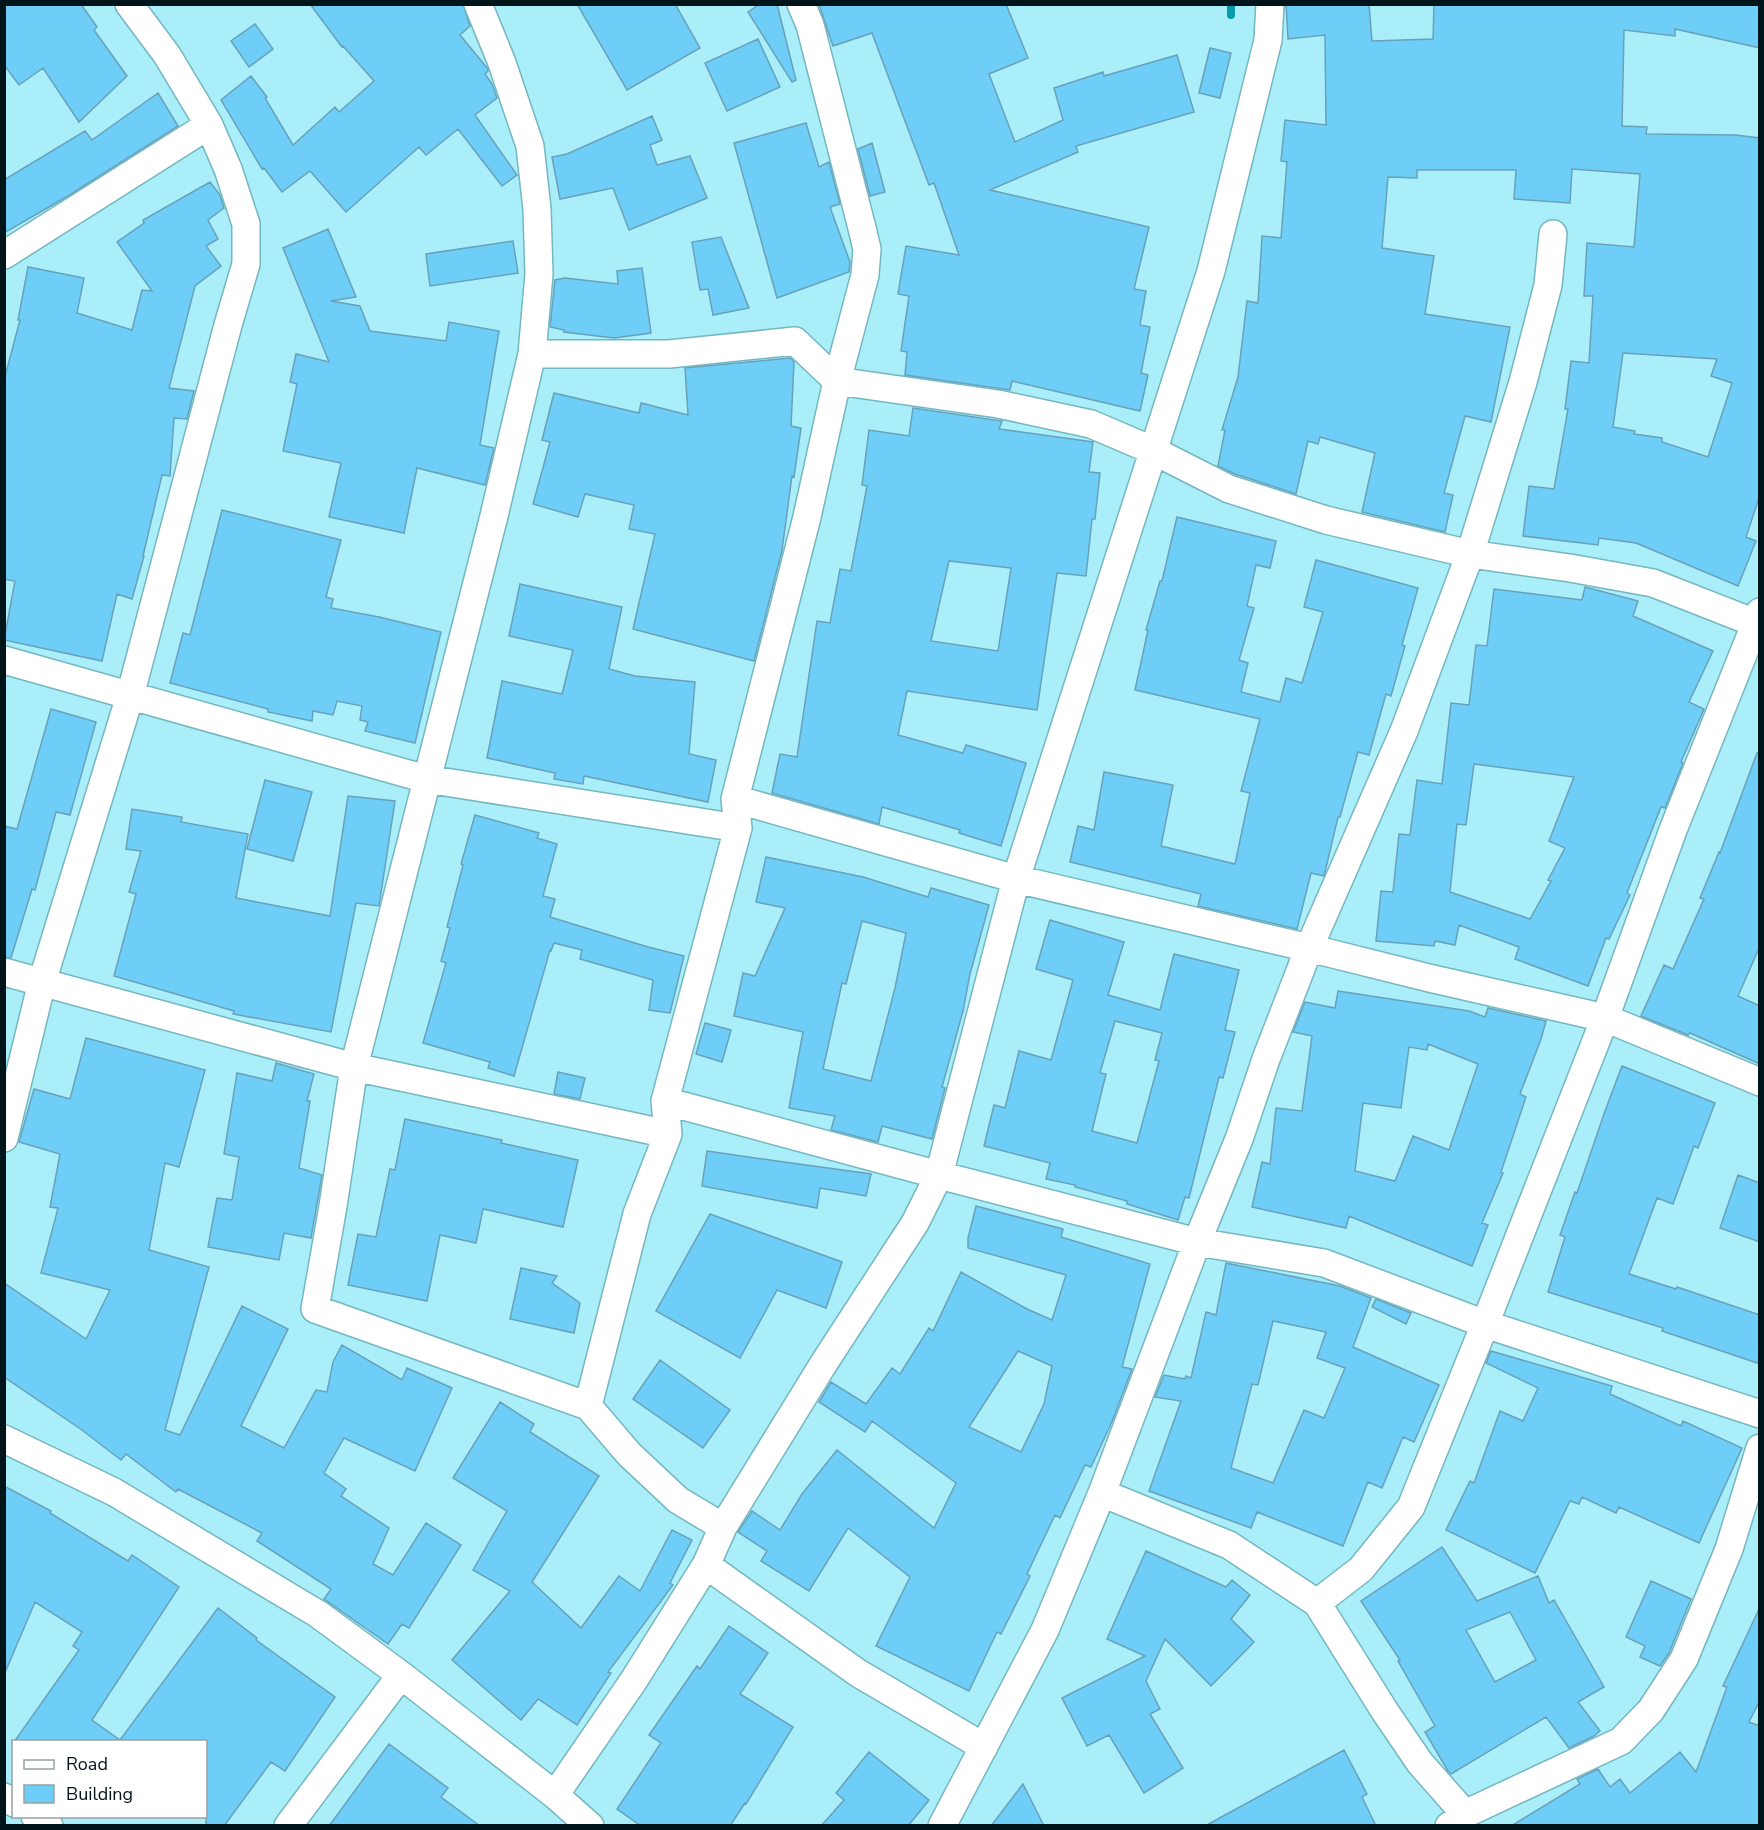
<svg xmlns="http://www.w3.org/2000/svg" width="1764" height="1830" font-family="'Nunito Sans',sans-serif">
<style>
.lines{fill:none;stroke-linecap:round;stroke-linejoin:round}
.stream{stroke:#079bab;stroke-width:8}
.building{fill:#6ecef7;stroke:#68a1ba;stroke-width:1.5;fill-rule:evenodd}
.street-casing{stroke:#74b7c1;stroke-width:30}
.street{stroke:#fff;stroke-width:27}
</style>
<rect width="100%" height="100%" fill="#a9eef9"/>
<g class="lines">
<!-- stream -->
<path class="stream" d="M 1231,15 L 1231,4"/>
</g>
<!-- building -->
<path class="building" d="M 4,4 L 81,4 L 97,27 L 94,30 L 127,76 L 79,122 L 43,68 L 19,85 L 4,65 Z
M 310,4 L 463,4 L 470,26 L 460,35 L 488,69 L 488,71 L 485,74 L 492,84 L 497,98 L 475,115 L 517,175 L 502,186 L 458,129 L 426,155 L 419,147 L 346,212 L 310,171 L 282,192 L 264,168 L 262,169 L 221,100 L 251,76 L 267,97 L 265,98 L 293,145 L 335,107 L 339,112 L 374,81 L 343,46 L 342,47 Z
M 577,4 L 675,4 L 700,48 L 627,90 Z
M 760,4 L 777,4 L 796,80 L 792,82 L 748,12 Z
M 819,4 L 1006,4 L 1028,58 L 989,74 L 1015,142 L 1063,120 L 1054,88 L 1103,72 L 1104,76 L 1177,55 L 1194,112 L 1076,146 L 1078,152 L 990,190 L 1149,227 L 1134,289 L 1146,291 L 1140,325 L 1150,327 L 1141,373 L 1148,375 L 1140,411 L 1012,381 L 1010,390 L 905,375 L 907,352 L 901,351 L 909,296 L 898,294 L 906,246 L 959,255 L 934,183 L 929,185 L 872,33 L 833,46 Z
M 1286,4 L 1369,4 L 1372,41 L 1433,39 L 1434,4 L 1760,4 L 1760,48 L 1675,29 L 1675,36 L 1624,30 L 1622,126 L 1647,127 L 1646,134 L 1735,135 L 1760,138 L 1760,495 L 1746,537 L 1756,541 L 1738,586 L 1636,543 L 1599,538 L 1598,545 L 1523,536 L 1529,486 L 1554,489 L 1568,409 L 1565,409 L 1571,361 L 1589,363 L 1593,296 L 1584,296 L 1587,243 L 1634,247 L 1640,174 L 1572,169 L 1570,203 L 1514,199 L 1516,170 L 1417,170 L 1417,178 L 1388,177 L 1382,248 L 1434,256 L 1425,314 L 1510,327 L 1491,422 L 1465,416 L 1444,493 L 1453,495 L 1445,532 L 1362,512 L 1375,453 L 1320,437 L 1318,444 L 1308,441 L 1296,494 L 1235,474 L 1218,466 L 1225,430 L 1222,430 L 1238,377 L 1247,301 L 1258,303 L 1262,236 L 1281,238 L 1287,162 L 1281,161 L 1285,120 L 1326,125 L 1325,35 L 1288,39 ZM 1623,353 L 1717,359 L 1711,376 L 1732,383 L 1708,457 L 1662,442 L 1662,438 L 1634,434 L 1635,431 L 1613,427 Z
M 255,24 L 273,49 L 249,67 L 231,41 Z
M 758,39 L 780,87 L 727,111 L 705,63 Z
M 1210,48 L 1231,53 L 1220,98 L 1199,93 Z
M 158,93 L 178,126 L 68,196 L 4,233 L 4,180 L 85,131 L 92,140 Z
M 652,116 L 662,140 L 650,145 L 657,165 L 690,156 L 707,198 L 629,230 L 613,188 L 560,199 L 552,157 L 567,154 Z
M 806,123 L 819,167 L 829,162 L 840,204 L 830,207 L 850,262 L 849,272 L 777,298 L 734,143 Z
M 872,143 L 885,192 L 870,196 L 858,149 Z
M 210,182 L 220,195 L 224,208 L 208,220 L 218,239 L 206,246 L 221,266 L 195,286 L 169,388 L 194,391 L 187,419 L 174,418 L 170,476 L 162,475 L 143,556 L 144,556 L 132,599 L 117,594 L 102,661 L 4,640 L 15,581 L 4,579 L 4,380 L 20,320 L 18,320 L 28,267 L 84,278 L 77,313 L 132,330 L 142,290 L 152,291 L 117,242 L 144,223 L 143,220 Z
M 328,229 L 356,297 L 331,301 L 360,306 L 370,331 L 446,341 L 449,322 L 499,331 L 480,445 L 494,448 L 485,485 L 417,468 L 404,533 L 329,517 L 341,463 L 283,451 L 297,384 L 290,382 L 296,354 L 329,362 L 283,248 Z
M 721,237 L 749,308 L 713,315 L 708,289 L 700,290 L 692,242 Z
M 513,241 L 518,273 L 430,286 L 426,254 Z
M 642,268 L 651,333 L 614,338 L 564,332 L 564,330 L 550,327 L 555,280 L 565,278 L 618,284 L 617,271 Z
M 790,358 L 794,362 L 791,426 L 801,428 L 794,477 L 792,476 L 782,550 L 754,661 L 633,629 L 655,534 L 629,529 L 634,505 L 585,494 L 578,517 L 533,504 L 550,442 L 542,440 L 554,393 L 639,413 L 641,403 L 688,415 L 685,368 Z
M 913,408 L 1002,421 L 999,429 L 1093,442 L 1089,472 L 1100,473 L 1095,519 L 1092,519 L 1086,576 L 1057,573 L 1037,710 L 907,691 L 898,735 L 963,753 L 966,745 L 1026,763 L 1001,846 L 959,833 L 960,830 L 882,807 L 879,824 L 772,793 L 780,754 L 797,757 L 817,621 L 830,623 L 840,569 L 851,571 L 867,486 L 862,485 L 869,430 L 909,436 ZM 949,561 L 1011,568 L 998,651 L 931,641 Z
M 222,510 L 341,540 L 326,597 L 333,599 L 331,608 L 379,617 L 441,632 L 415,743 L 365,731 L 368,722 L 360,720 L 362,706 L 337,701 L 333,715 L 313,711 L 312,721 L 268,712 L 268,709 L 170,683 L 183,633 L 190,635 Z
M 1177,517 L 1276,541 L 1270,568 L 1256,565 L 1247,606 L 1254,608 L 1239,660 L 1248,663 L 1241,692 L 1280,702 L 1286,678 L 1302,683 L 1323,612 L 1304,607 L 1316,560 L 1418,588 L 1402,645 L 1405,646 L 1391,696 L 1386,694 L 1369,755 L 1358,752 L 1340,817 L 1338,817 L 1325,872 L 1324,876 L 1311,873 L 1297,929 L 1198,906 L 1201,894 L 1070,862 L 1078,826 L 1094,830 L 1104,772 L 1173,785 L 1161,846 L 1235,864 L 1250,793 L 1241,791 L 1260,719 L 1135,690 L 1148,630 L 1146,630 L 1160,581 L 1162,581 Z
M 520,584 L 622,607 L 609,669 L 635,676 L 695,682 L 689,754 L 716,760 L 708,802 L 584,776 L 583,784 L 554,779 L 555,773 L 487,758 L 502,681 L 562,694 L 573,650 L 509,636 Z
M 1585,587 L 1638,601 L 1633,616 L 1713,651 L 1689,702 L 1704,709 L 1681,762 L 1683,763 L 1665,808 L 1661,807 L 1627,893 L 1630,895 L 1609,939 L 1606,938 L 1588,986 L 1515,959 L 1519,947 L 1459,925 L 1455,945 L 1435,941 L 1434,946 L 1376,941 L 1381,891 L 1393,892 L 1399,834 L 1410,835 L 1417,780 L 1442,784 L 1451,703 L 1469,705 L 1476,645 L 1487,646 L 1494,589 L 1582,600 ZM 1474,764 L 1574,777 L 1549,841 L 1565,848 L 1548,880 L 1551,881 L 1530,919 L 1450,892 L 1457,824 L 1466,825 Z
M 51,709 L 96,722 L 70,815 L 56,812 L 35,890 L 32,889 L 11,958 L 4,957 L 4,826 L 17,829 Z
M 1757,753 L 1760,753 L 1760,946 L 1738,996 L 1760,1006 L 1760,1064 L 1690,1033 L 1688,1035 L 1641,1016 L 1664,965 L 1673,969 L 1704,899 L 1700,898 L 1719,852 L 1720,853 Z
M 265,780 L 312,792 L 293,861 L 247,849 Z
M 348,796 L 395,801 L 379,906 L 356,903 L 331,1032 L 233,1014 L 234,1011 L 114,976 L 136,894 L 129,892 L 141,851 L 126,849 L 132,809 L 182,817 L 181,822 L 248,834 L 236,898 L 330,916 Z
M 475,815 L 539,833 L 537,838 L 557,844 L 543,896 L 555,899 L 550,917 L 648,947 L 684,956 L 670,1013 L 649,1010 L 653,980 L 580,959 L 582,950 L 554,943 L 551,951 L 550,950 L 514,1076 L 488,1068 L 490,1062 L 423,1043 L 446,963 L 441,961 L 450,928 L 447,927 L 463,865 L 461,864 Z
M 766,857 L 863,877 L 928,897 L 931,888 L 989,905 L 970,974 L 963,1011 L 942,1087 L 945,1088 L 932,1139 L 882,1126 L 878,1142 L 831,1130 L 835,1116 L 789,1108 L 803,1032 L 734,1016 L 743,973 L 755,976 L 785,908 L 756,902 ZM 862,921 L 906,933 L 895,988 L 871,1081 L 823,1069 L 842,983 L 846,984 Z
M 1050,920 L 1124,942 L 1108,995 L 1160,1010 L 1174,954 L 1239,970 L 1225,1030 L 1235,1032 L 1223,1078 L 1219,1077 L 1189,1198 L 1185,1197 L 1178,1220 L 1127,1204 L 1127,1201 L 1075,1187 L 1075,1185 L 1046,1179 L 1050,1163 L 984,1146 L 994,1105 L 1005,1108 L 1019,1051 L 1051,1060 L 1073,980 L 1036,969 ZM 1115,1021 L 1162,1033 L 1155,1060 L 1159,1061 L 1137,1143 L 1092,1131 L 1106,1074 L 1100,1073 Z
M 1338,991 L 1469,1011 L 1485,1017 L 1488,1008 L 1546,1021 L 1541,1039 L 1520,1094 L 1526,1097 L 1501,1172 L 1503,1173 L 1482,1223 L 1488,1225 L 1472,1266 L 1349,1216 L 1346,1228 L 1252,1207 L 1262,1162 L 1270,1164 L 1276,1108 L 1302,1111 L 1312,1036 L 1293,1032 L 1305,1002 L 1335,1008 ZM 1428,1044 L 1478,1064 L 1449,1150 L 1413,1136 L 1395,1181 L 1355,1171 L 1363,1103 L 1401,1108 L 1409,1047 L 1427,1050 Z
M 705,1023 L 731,1030 L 722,1062 L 696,1054 Z
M 86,1038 L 205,1070 L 179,1167 L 165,1163 L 149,1250 L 209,1267 L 165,1430 L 180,1435 L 242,1306 L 288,1329 L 241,1426 L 284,1448 L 316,1390 L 327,1392 L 333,1362 L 342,1345 L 402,1380 L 407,1368 L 452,1388 L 415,1471 L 344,1438 L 324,1473 L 346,1489 L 341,1496 L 389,1528 L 373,1564 L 393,1575 L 426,1523 L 461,1545 L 409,1628 L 402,1624 L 388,1644 L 324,1599 L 331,1589 L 257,1541 L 262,1533 L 178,1489 L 176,1492 L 126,1454 L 121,1460 L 82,1430 L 4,1377 L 4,1283 L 86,1339 L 110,1290 L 41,1273 L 58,1208 L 50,1207 L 60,1154 L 19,1142 L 34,1089 L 70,1099 Z
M 276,1063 L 314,1074 L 307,1101 L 310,1101 L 299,1168 L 322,1175 L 311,1238 L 284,1233 L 279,1260 L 208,1247 L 217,1198 L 232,1200 L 239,1157 L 224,1154 L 237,1073 L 272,1081 Z
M 1622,1066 L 1715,1103 L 1698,1148 L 1694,1146 L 1673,1204 L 1657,1198 L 1629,1274 L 1676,1289 L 1677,1287 L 1760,1315 L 1760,1364 L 1662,1331 L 1663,1328 L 1548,1292 L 1565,1237 L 1560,1235 L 1575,1192 L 1577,1193 L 1605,1111 Z
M 558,1072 L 585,1078 L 580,1099 L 554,1094 Z
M 405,1119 L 502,1140 L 501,1143 L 578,1160 L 563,1227 L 483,1209 L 476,1243 L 440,1235 L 427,1301 L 348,1285 L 358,1234 L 376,1237 L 390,1169 L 395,1170 Z
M 707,1151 L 777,1161 L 871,1174 L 866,1196 L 820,1188 L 817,1208 L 702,1186 Z
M 1738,1175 L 1760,1183 L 1760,1242 L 1720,1228 Z
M 976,1206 L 1063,1229 L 1061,1237 L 1150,1264 L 1122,1367 L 1132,1369 L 1111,1424 L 1091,1467 L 1085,1465 L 1060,1518 L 1055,1515 L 1027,1574 L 1030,1576 L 1001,1634 L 997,1632 L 969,1691 L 876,1646 L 910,1577 L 848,1528 L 809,1591 L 761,1561 L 767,1551 L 738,1532 L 752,1511 L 780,1530 L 802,1494 L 837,1450 L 934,1528 L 956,1483 L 872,1421 L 865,1432 L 819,1402 L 831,1382 L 866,1404 L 892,1368 L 900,1374 L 929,1328 L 933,1331 L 961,1272 L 1027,1309 L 1052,1320 L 1066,1275 L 968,1248 L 968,1238 ZM 1018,1351 L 1052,1366 L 1044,1404 L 1021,1452 L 969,1427 Z
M 710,1214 L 842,1262 L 826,1308 L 777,1290 L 740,1358 L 656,1311 Z
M 1226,1263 L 1340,1286 L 1371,1298 L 1353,1347 L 1439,1385 L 1414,1442 L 1403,1437 L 1382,1488 L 1368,1482 L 1343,1546 L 1257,1512 L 1251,1528 L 1149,1491 L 1181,1401 L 1155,1397 L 1164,1375 L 1185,1379 L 1186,1376 L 1191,1378 L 1206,1312 L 1216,1315 ZM 1273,1321 L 1326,1332 L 1317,1358 L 1345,1368 L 1324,1418 L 1304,1410 L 1273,1483 L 1231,1468 L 1252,1384 L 1258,1385 Z
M 521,1268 L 557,1276 L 552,1283 L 580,1303 L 574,1333 L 510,1319 Z
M 1376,1299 L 1411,1313 L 1406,1324 L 1372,1307 Z
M 1491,1351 L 1612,1386 L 1610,1394 L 1681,1426 L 1683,1421 L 1742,1448 L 1699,1543 L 1619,1507 L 1616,1513 L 1582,1497 L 1579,1504 L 1570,1501 L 1535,1573 L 1446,1530 L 1470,1481 L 1474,1483 L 1500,1411 L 1523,1421 L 1538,1388 L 1486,1363 Z
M 660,1360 L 730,1410 L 703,1448 L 633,1399 Z
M 500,1402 L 534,1424 L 530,1432 L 599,1476 L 532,1582 L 581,1628 L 619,1576 L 640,1591 L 672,1530 L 692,1540 L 670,1583 L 673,1585 L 608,1672 L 611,1673 L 577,1725 L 538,1699 L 521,1720 L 452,1660 L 510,1591 L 473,1570 L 507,1511 L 453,1478 Z
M 4,1486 L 51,1511 L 50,1513 L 128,1561 L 132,1555 L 179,1587 L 92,1720 L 120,1740 L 218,1608 L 257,1638 L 256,1640 L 335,1697 L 285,1771 L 271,1762 L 224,1826 L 206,1826 L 206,1742 L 14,1742 L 79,1650 L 73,1646 L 82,1632 L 35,1602 L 4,1675 Z
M 1442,1547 L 1477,1601 L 1538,1576 L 1549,1603 L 1554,1600 L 1604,1687 L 1578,1702 L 1600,1731 L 1594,1736 L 1569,1748 L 1546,1717 L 1451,1774 L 1448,1771 L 1425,1732 L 1435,1726 L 1398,1661 L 1400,1660 L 1361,1601 ZM 1510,1612 L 1536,1660 L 1495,1682 L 1466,1630 Z
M 1146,1551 L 1226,1587 L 1232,1580 L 1250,1595 L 1231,1619 L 1254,1642 L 1211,1686 L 1165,1639 L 1146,1681 L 1160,1709 L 1150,1714 L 1183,1768 L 1144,1793 L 1109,1735 L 1087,1746 L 1062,1698 L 1145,1656 L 1107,1639 Z
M 1651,1581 L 1691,1599 L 1669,1653 L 1660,1666 L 1640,1657 L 1645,1646 L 1626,1637 Z
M 1760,1607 L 1760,1700 L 1749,1722 L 1760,1726 L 1760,1826 L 1511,1826 L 1580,1784 L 1577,1779 L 1598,1769 L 1610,1787 L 1620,1779 L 1630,1793 L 1680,1752 L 1696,1772 L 1727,1687 L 1723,1686 Z
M 729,1626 L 768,1653 L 740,1694 L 793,1727 L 746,1804 L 745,1803 L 730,1826 L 641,1826 L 617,1809 L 661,1743 L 649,1735 L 697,1666 L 700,1669 Z
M 389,1744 L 448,1788 L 441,1797 L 480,1826 L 329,1826 Z
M 1344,1750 L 1367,1794 L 1362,1797 L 1376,1826 L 1205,1826 Z
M 869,1752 L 929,1800 L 908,1826 L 821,1826 L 844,1800 L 836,1793 Z
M 1023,1784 L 1044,1826 L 991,1826 Z"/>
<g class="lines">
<defs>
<path id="street" d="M 478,4 L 502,63 L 530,146 L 537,209 L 539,274 L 532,354 L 494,516 L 354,1067 L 333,1206 L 315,1309 L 588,1406 L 629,1454 L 678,1500 L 723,1527
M 4,255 L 209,125
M 532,354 L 669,354 L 795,341 L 837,381 L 998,404 L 1091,424 L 1154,451 L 1229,489 L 1326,520 L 1470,554 L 1570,568 L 1653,583 L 1760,625
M 4,660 L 426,779 L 738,828
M 735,799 L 1016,879 L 1309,948 L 1429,978 L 1605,1018 L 1760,1082
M 4,972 L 354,1067 L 668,1134
M 665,1101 L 939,1175 L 1197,1242 L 1324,1263 L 1485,1324 L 1760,1414
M 4,1138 L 42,982 L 130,696 L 228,325 L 246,264 L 246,224 L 228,169 L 209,125 L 167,55 L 129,4
M 588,1406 L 637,1214 L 668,1134 L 665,1101 L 738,828 L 735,799 L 807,517 L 837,381 L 865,275 L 867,249 L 862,228 L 810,25 L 801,4
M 4,1439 L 114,1492 L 318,1614 L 401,1675 L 555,1795 L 590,1826
M 1102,1493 L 1229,1545 L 1317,1603 L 1384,1710 L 1420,1763 L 1465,1814
M 706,1565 L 858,1673 L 984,1747
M 1317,1603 L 1361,1569 L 1411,1507 L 1485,1324 L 1605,1018 L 1673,830 L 1760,612
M 555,1795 L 634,1680 L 706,1565 L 723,1527 L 824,1363 L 915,1223 L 939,1175 L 1016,879 L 1211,271 L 1268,40 L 1270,4
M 4,1797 L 14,1803
M 35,1816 L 49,1826
M 288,1826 L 401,1675
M 942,1826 L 1045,1630 L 1102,1493 L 1197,1242 L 1239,1139 L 1266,1059 L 1309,948 L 1404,731 L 1470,554 L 1523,382 L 1548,285 L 1553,234
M 1449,1826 L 1465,1814 L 1621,1741 L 1651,1710 L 1684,1659 L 1729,1549 L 1760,1448"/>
</defs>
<!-- street casing -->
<use href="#street" class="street-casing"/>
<!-- street -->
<use href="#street" class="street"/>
</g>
<!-- border -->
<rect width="1764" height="1830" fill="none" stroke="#001519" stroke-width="12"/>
<!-- legend -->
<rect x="12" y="1740" width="195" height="78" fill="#ffffff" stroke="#99a1a3" stroke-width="1.5"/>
<rect x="24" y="1760" width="30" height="9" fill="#ffffff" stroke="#99a1a3" stroke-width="1.5"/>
<text x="66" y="1770" font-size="18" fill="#001519">Road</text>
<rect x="24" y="1785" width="30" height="18" fill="#6ecef7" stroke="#99a1a3" stroke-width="1.5"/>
<text x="66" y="1800" font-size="18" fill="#001519">Building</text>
</svg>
